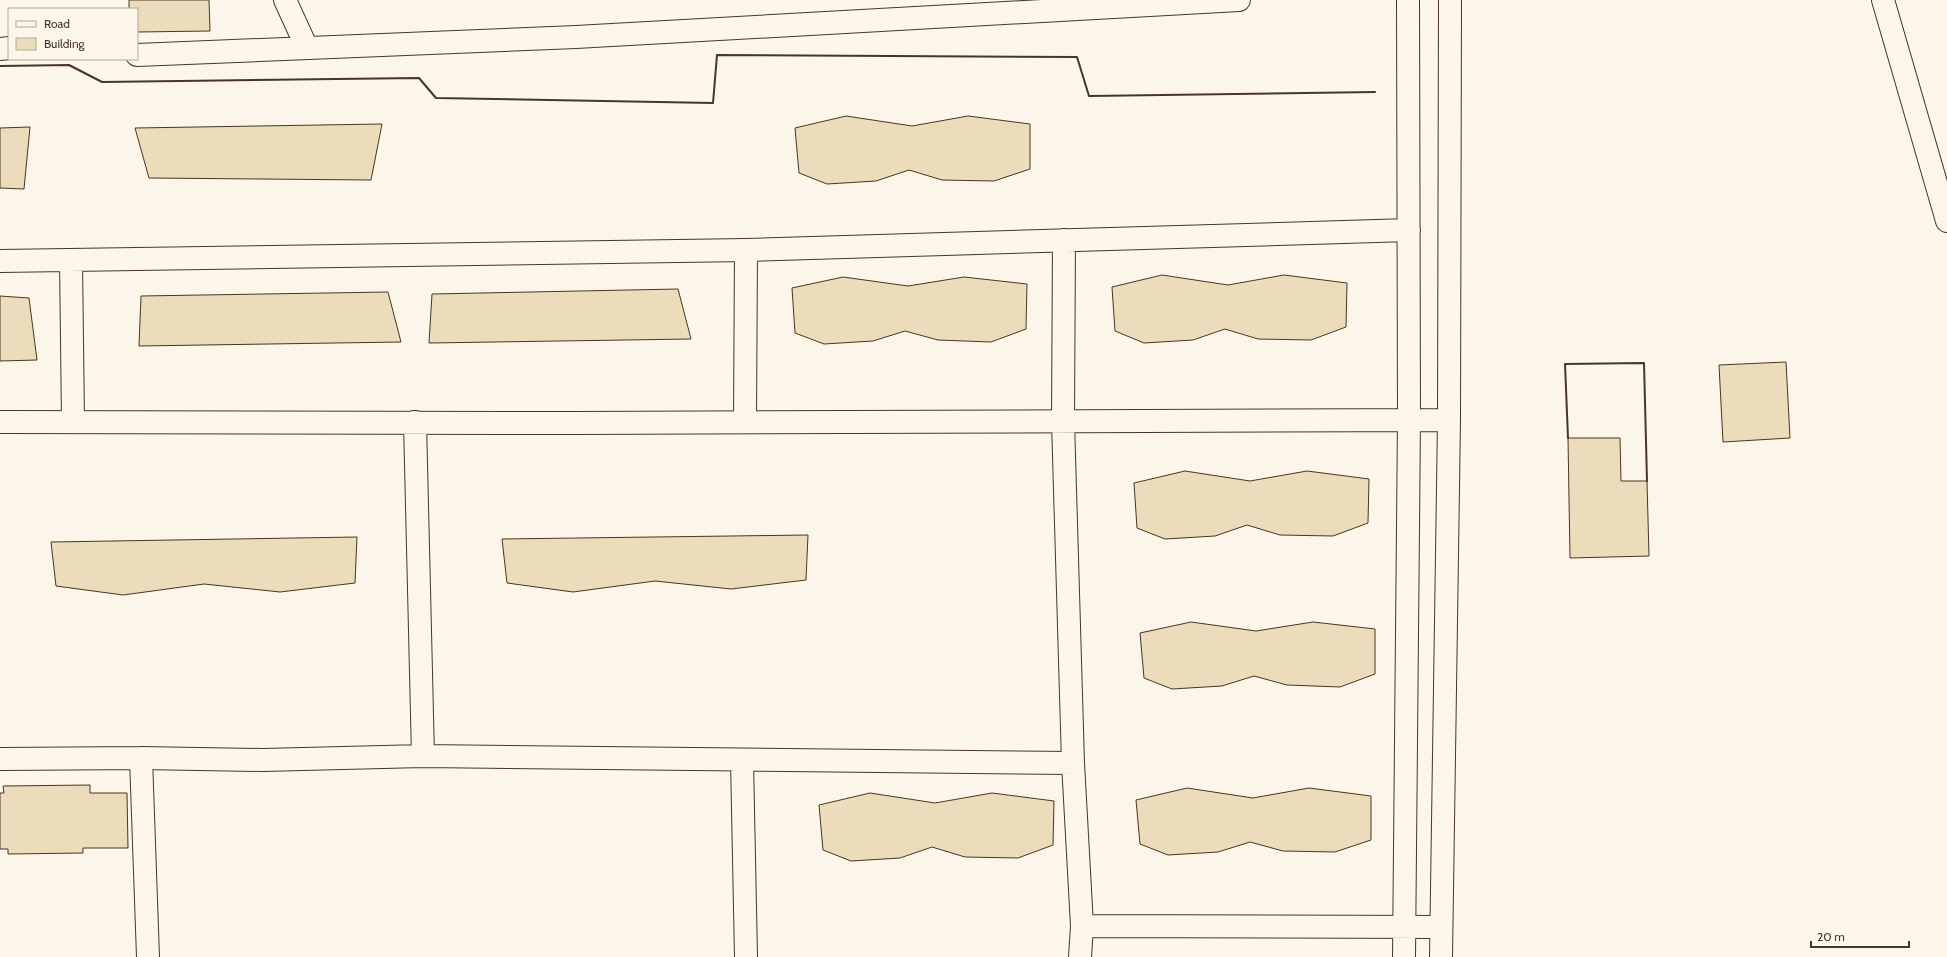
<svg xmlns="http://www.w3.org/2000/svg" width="1947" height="957" font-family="Cabin,sans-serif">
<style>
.building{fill:#ecdcbc;stroke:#4a3520}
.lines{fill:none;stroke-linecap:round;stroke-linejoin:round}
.minor-casing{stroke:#4a3520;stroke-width:24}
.minor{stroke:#fbf6e9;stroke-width:22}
.wall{stroke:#4a3520;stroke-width:2}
</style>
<rect width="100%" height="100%" fill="#fbf6e9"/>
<!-- building -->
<path class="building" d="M 129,0 L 209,0 L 210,31 L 137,32 L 137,9 L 129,9 Z
M 846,116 L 912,126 L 968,116 L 1030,124 L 1030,169 L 994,181 L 942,180 L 909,170 L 876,181 L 827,184 L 799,173 L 795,128 Z
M 382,124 L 371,180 L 149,178 L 135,128 Z
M 30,127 L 24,189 L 0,188 L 0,128 Z
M 1162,275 L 1228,285 L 1284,275 L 1347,283 L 1346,327 L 1311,340 L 1258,339 L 1225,329 L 1193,340 L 1144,343 L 1115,331 L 1112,287 Z
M 843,277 L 908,286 L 964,277 L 1027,284 L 1026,329 L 991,342 L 938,340 L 905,331 L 873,341 L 824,344 L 795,333 L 792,288 Z
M 678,289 L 691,339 L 429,343 L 432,294 Z
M 388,292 L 401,342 L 139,346 L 141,296 Z
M 0,296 L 29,298 L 37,360 L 0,361 Z
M 1786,362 L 1790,438 L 1723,442 L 1719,365 Z
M 1568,438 L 1620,438 L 1621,481 L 1647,481 L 1649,556 L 1570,558 Z
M 1185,471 L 1250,481 L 1307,471 L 1369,479 L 1368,523 L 1333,536 L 1280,535 L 1247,525 L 1215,536 L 1165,539 L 1137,528 L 1134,483 Z
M 808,535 L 806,580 L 731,589 L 655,581 L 573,592 L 507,583 L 502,539 Z
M 357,537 L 355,583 L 280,592 L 204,584 L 123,595 L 56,586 L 51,542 Z
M 1191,622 L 1256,631 L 1313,622 L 1375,629 L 1375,674 L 1340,687 L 1287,685 L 1254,676 L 1222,686 L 1172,689 L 1144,678 L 1140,633 Z
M 90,785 L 90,793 L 127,793 L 128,848 L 83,848 L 83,853 L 8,854 L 8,849 L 0,849 L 0,793 L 4,793 L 3,786 Z
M 1187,788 L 1253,798 L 1309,788 L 1371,796 L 1371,840 L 1335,852 L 1283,851 L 1250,842 L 1218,852 L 1168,855 L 1140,844 L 1136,800 Z
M 870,793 L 935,803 L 992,793 L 1054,801 L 1053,845 L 1018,858 L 965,857 L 932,847 L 900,858 L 851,861 L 823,850 L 819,805 Z"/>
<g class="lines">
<defs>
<path id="minor" d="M 285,0 L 307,48
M 1883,0 L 1947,221
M 0,49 L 9,48
M 137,55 L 576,37 L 1239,0
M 1064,240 L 1063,421 L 1073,763 L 1082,926 L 1080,957
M 71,260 L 73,422
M 0,261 L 746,250 L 1409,230
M 745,421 L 746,250
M 0,422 L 575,423 L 1449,420
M 415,422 L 423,756
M 141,758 L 148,957
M 0,759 L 141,758 L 263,760 L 423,756 L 1073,763
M 742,760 L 746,957
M 1082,926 L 1441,927
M 1404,957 L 1409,419 L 1408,0
M 1441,957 L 1449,420 L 1450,0"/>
</defs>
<!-- minor casing -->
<use href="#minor" class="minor-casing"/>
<!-- minor -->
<use href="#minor" class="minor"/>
<!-- wall -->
<path class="wall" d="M 0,66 L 69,65 L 102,82 L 419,78 L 436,98 L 713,103 L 717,55 L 1077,57 L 1089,96 L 1375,92
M 1568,438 L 1565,364 L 1644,363 L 1647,481"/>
</g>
<!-- legend -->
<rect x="8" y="8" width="130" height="52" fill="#fbf6e9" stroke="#b4a999"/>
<rect x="16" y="21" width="20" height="6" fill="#fbf6e9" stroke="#b4a999"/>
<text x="44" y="28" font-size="12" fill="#4a3520">Road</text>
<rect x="16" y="38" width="20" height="12" fill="#ecdcbc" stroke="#b4a999"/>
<text x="44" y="48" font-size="12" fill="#4a3520">Building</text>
<!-- scale -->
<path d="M1811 941v6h98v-6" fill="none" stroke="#4a3520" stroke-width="2"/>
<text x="1817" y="941" font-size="12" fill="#4a3520" stroke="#fbf6e9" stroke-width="3" paint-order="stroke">20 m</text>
</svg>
